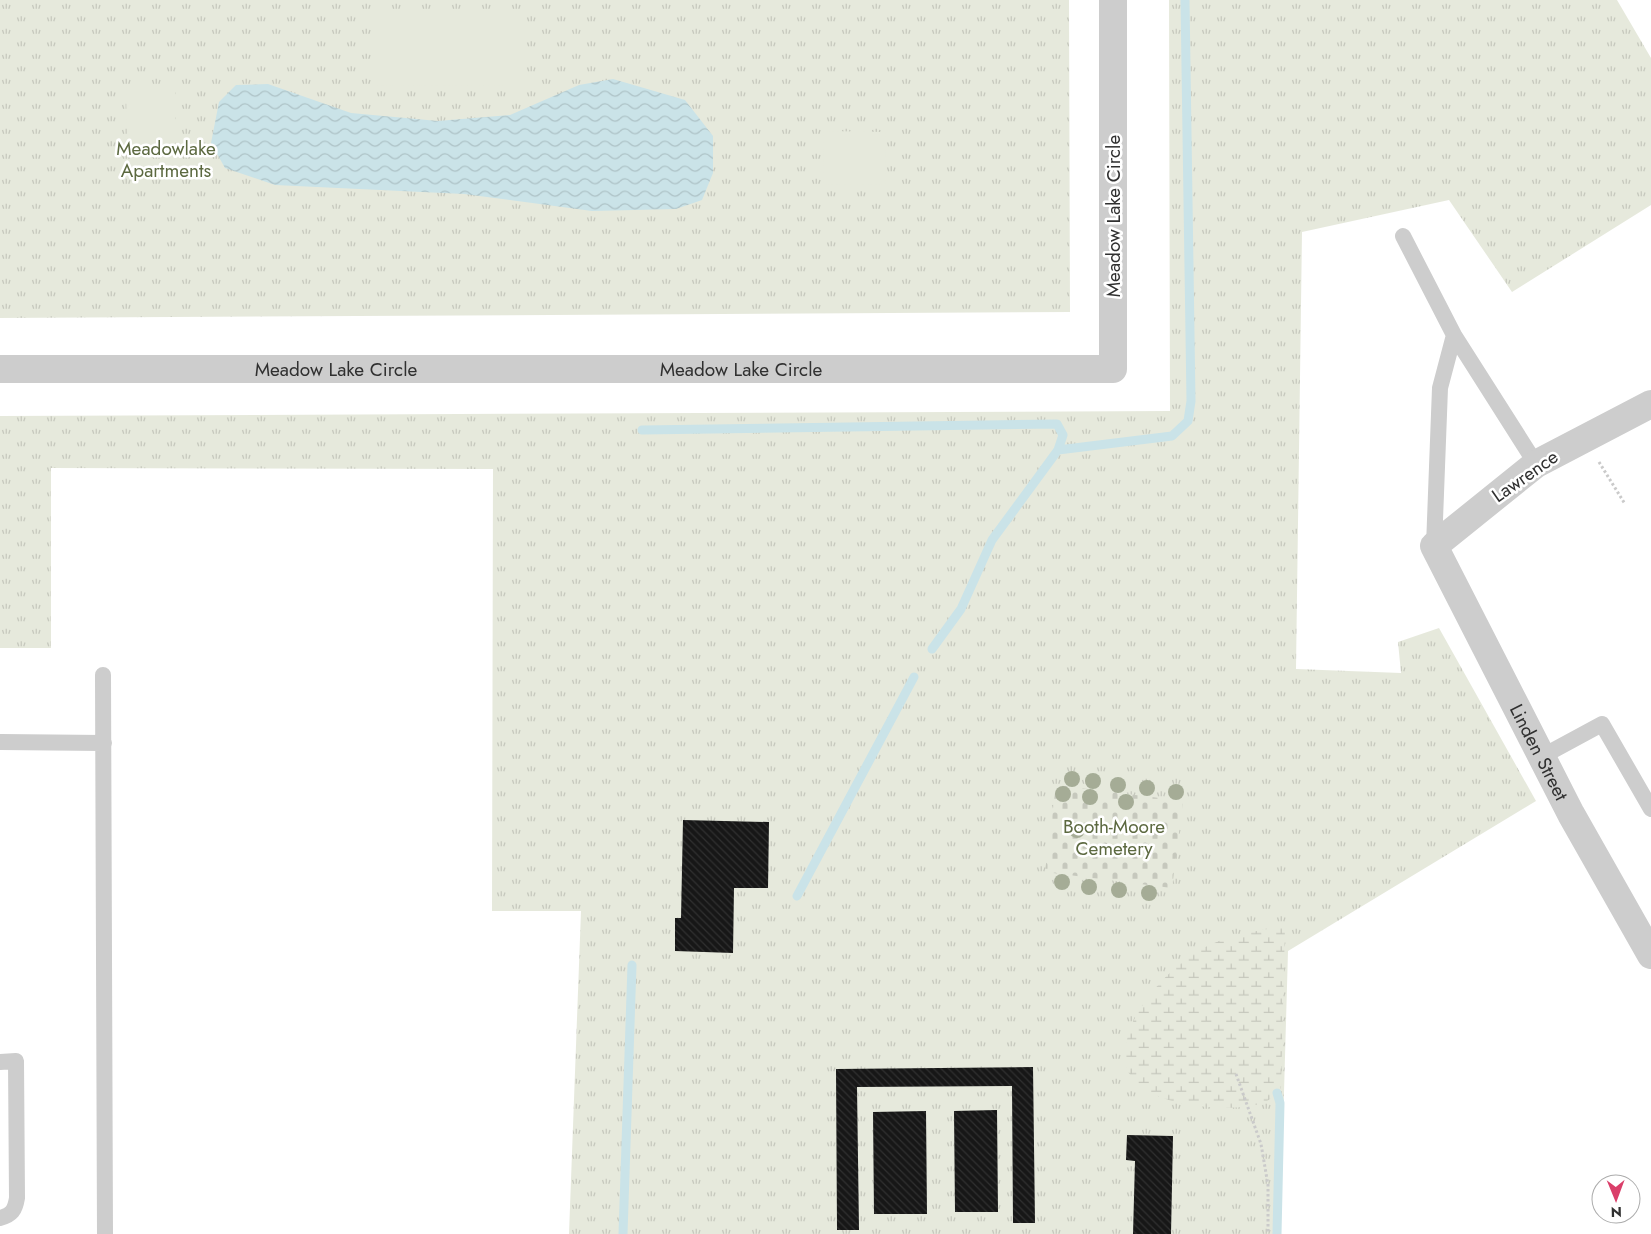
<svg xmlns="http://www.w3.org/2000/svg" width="1651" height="1234" font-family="Jost,sans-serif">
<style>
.grass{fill:url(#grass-tufts)}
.wetland{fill:url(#wetland-marsh)}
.cemetery{fill:url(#cemetery-stones)}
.garden{fill:#e6e9dc}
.water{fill:url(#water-waves)}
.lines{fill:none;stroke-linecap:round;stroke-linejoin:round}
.stream{stroke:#cae3e8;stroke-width:9}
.building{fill:url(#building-back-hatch)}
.path{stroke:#cacaca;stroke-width:3;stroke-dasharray:2.5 2.5;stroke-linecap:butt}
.lane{stroke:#cdcdcd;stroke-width:16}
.street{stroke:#cdcdcd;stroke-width:28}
.tree{fill:#a5ac96}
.labels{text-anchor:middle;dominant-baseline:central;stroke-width:5;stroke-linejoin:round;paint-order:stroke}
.park-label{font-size:19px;fill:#5c6940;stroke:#fff}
.street-label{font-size:19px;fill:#303030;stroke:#fff}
</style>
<defs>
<pattern id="grass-tufts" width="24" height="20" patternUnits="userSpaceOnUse" patternTransform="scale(1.25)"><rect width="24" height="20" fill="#e6e9dc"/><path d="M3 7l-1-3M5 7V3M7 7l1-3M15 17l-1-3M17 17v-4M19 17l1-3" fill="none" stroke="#c6c8bd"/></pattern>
<pattern id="wetland-marsh" width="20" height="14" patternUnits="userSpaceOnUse" patternTransform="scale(1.25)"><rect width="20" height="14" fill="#e6e9dc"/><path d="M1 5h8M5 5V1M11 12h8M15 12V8" fill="none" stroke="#c6c8bd"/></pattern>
<pattern id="cemetery-stones" width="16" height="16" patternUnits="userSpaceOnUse" patternTransform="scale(1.25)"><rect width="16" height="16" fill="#e6e9dc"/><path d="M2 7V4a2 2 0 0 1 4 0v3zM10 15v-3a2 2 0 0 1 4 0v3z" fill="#c6c8bd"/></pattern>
<pattern id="water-waves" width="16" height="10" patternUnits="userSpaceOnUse" patternTransform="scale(1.25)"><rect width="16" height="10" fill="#cae3e8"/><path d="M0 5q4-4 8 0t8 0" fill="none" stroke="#aec3c7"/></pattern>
<pattern id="building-back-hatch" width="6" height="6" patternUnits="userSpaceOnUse" patternTransform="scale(1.25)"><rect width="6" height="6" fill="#171717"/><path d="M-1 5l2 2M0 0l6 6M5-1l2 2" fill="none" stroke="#303030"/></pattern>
</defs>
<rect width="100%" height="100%" fill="#fff"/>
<!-- grass -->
<path class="grass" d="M 0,0 L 1069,0 L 1070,312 L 0,318 Z
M 1169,0 L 1617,0 L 1651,58 L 1651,205 L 1512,292 L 1449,200 L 1302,232 L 1296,669 L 1401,673 L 1398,642 L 1439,628 L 1536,801 L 1288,951 L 1280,1234 L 569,1234 L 581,911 L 492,911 L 493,469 L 51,468 L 51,648 L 0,648 L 0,416 L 1170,411 Z"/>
<!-- wetland -->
<path class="wetland" d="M 1285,926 L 1281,1088 C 1276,1094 1271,1100 1263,1103 C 1234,1113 1168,1107 1143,1088 C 1137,1083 1132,1077 1127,1071 C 1127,1061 1125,1050 1127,1040 C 1132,1008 1175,962 1203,948 C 1229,935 1257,931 1285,926 Z"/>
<!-- cemetery -->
<path class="cemetery" d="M 1056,785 L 1183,801 L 1172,888 L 1045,872 Z"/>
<!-- garden -->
<path class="garden" d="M 371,10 L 523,10 L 523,85 L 371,86 Z
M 126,84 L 175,84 L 175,147 L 127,147 Z
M 824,131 L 886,132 L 885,185 L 823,184 Z"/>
<!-- water -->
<path class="water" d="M 613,79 L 685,100 L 713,136 L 713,173 L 702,200 L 676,209 L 592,211 L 464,194 L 275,185 L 225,168 L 211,143 L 219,102 L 236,85 L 268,84 L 351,113 L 438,121 L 510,115 L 579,85 Z"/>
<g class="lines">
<!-- stream -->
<path class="stream" d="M 642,430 L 1057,424 L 1063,435 L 1058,450 L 992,540 L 961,609 L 932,649
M 1058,450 L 1172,436 L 1188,421 L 1191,401 L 1185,0
M 797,896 L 914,677
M 623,1234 L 632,965
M 1277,1234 L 1280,1103 L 1277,1093"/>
</g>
<!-- building -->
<path class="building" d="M 683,820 L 769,822 L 768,888 L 734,888 L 733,953 L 675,951 L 675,918 L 681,918 Z
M 1033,1067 L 1035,1223 L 1013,1223 L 1012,1086 L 857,1087 L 859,1230 L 837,1230 L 836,1069 Z
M 997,1110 L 998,1212 L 955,1212 L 954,1111 Z
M 926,1111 L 927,1214 L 874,1214 L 873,1112 Z
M 1127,1135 L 1173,1136 L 1171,1234 L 1133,1234 L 1135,1161 L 1126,1160 Z"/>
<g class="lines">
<!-- path -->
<path class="path" d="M 1599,462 L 1625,504
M 1236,1074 L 1261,1144 L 1268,1185 L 1268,1234"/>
<!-- lane -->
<path class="lane" d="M 1403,236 L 1454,335 L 1536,464
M 1434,546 L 1440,388 L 1454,335
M 103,675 L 105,1234
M 0,742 L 104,743
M 1541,757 L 1602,724 L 1651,809
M 0,1062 L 16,1061 L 17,1198 C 15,1210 12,1215 0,1218"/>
<!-- street -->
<g class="street">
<path id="s1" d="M 0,369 L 1113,369 L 1113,0"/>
<path id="s2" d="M 1651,404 L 1536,464 L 1434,546 L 1571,814 L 1651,955"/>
</g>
</g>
<!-- trees -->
<g class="tree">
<circle cx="1072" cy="779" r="8"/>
<circle cx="1093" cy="781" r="8"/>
<circle cx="1118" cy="785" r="8"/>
<circle cx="1147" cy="788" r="8"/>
<circle cx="1176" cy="792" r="8"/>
<circle cx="1063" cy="794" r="8"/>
<circle cx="1090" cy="797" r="8"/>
<circle cx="1126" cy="802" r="8"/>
<circle cx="1077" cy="830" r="8"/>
<circle cx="1062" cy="882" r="8"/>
<circle cx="1089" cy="887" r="8"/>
<circle cx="1119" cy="890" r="8"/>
<circle cx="1149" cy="893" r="8"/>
</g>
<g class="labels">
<!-- park labels -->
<g class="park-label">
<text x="166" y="148">Meadowlake<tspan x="166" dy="22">Apartments</tspan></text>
<text x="1114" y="826">Booth-Moore<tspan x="1114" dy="22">Cemetery</tspan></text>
</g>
<!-- street labels -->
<g class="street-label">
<text transform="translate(1113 216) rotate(-90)">Meadow Lake Circle</text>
<text stroke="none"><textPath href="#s1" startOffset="336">Meadow Lake Circle</textPath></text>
<text stroke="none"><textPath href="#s1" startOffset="741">Meadow Lake Circle</textPath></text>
<text transform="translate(1525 476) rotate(-35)">Lawrence</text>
<text stroke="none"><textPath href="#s2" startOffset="492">Linden Street</textPath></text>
</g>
</g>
<!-- north arrow -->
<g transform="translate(1616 1199) rotate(179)"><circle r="24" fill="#ffffff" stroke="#acacac"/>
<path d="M0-4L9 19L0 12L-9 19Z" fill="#da3f6a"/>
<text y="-8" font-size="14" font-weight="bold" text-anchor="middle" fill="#303030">N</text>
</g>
</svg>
